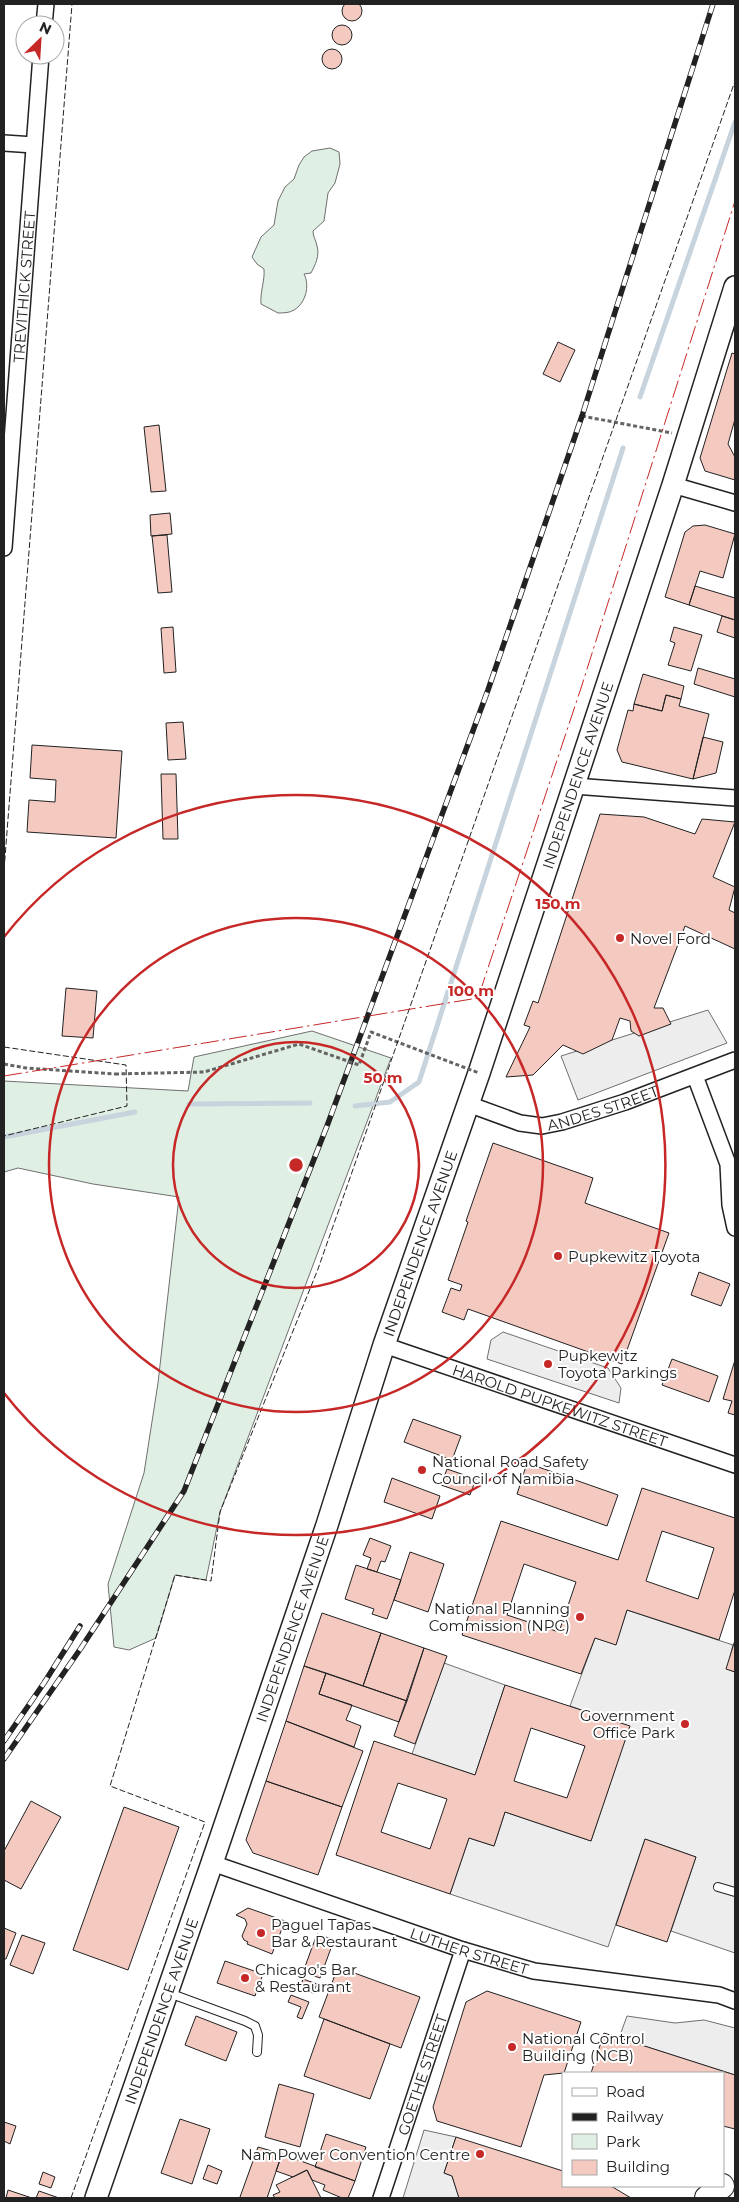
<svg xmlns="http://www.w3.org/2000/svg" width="739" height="2202" font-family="Montserrat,sans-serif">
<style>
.green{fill:#e0efe3;stroke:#6f6f6f}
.parking{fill:#ededed;stroke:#6f6f6f}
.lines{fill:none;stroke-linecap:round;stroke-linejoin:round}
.stream{stroke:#c7d3dd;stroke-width:5}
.building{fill:#f3c9c0;stroke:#222;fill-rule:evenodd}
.service-casing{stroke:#222;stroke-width:10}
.minor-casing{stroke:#222;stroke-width:18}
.secondary-casing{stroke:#222;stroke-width:24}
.primary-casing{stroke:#222;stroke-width:26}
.path{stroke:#646464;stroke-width:3;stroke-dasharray:4 2.5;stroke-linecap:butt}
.service{stroke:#fff;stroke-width:8}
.minor{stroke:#fff;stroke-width:15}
.secondary{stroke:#fff;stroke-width:21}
.primary{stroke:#fff;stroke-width:24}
.rail-casing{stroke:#222;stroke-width:5.5}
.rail{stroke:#fff;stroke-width:4;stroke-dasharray:11;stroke-linecap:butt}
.path-bridge{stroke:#646464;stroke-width:3;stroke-dasharray:4 2.5;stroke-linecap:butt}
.fence{stroke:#222;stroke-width:1;stroke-dasharray:6 2.5;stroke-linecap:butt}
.power{stroke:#c62828;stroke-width:1;stroke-dasharray:18 4 2.5 4;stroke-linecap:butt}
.ring{fill:none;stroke:#c62828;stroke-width:2.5}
.poi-dot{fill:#c62828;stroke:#fff;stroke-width:2}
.labels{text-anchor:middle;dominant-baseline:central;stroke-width:4;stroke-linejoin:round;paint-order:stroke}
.street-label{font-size:15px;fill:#222;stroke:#fff}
.poi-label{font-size:15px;fill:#222;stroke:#fff;text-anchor:start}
.centre{fill:#c62828;stroke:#fff;stroke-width:2.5}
.ring-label{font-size:15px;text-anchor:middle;font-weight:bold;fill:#c62828;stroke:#fff;stroke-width:4;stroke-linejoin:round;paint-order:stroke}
</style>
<rect width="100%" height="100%" fill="#fff"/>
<!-- green -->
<path class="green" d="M 330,148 L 339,152 L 340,164 L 335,183 L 328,193 L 324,221 L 313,231 C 313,237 316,240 317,246 C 320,256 315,265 311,273 L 304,274 C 310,285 306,303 294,310 C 290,313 282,313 278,313 L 261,304 C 260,291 265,281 264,269 L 257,264 L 252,257 L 261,237 L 274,225 L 278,201 L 285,187 L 294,179 L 299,165 L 304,157 L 312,151 Z
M 312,1031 L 391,1058 L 220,1512 L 206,1580 L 175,1575 L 156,1638 L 129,1650 L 114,1647 L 108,1584 L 144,1473 L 158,1383 L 179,1197 L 93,1184 L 18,1168 L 4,1172 L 4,1081 L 188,1091 L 194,1057 Z"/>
<!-- parking -->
<path class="parking" d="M 708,1010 L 727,1043 L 578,1100 L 561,1056 Z
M 503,1332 L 608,1368 L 621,1388 L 619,1403 L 487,1359 L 491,1340 Z
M 627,1610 L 733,1645 L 727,1669 L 735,1672 L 735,1953 L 671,1931 L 696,1857 L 645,1839 L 608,1947 L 450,1894 L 469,1838 L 494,1846 L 505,1812 L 591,1841 L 629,1727 L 570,1706 L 595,1638 L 616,1644 Z
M 444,1663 L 505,1685 L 475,1775 L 412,1754 Z
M 627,2016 L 675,2023 L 704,2020 L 735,2028 L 735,2075 L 619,2038 Z
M 424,2130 L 456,2137 L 444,2173 L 452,2176 L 459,2198 L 403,2198 Z"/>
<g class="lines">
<!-- stream -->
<path class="stream" d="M 640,397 L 735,122
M 189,1104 L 310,1103
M 355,1106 L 390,1102 L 419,1082 L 623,448
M 4,1137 L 135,1112"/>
</g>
<!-- building -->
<path class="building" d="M342 11a10 10 0 1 1 20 0a10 10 0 1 1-20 0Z
M332 35a10 10 0 1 1 20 0a10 10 0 1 1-20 0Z
M322 59a10 10 0 1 1 20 0a10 10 0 1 1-20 0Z
M 558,342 L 575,350 L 560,382 L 543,374 Z
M 732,353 L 735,354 L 735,419 L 728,444 L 735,457 L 735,480 L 705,471 L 700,458 Z
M 159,425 L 166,491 L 151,492 L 144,427 Z
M 170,513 L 172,534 L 151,536 L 150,515 Z
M 705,525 L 735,534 L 723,578 L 700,571 L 689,605 L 665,597 L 685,532 L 693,526 Z
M 167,535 L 172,592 L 158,593 L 152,536 Z
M 695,586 L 735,598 L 735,620 L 689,605 Z
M 722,616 L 735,620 L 735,638 L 717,632 Z
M 173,627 L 176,672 L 164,673 L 161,628 Z
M 674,627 L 702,635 L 691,671 L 668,665 L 675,643 L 670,641 Z
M 698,668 L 735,679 L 735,697 L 694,684 Z
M 643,674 L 684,686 L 681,699 L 666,695 L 662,711 L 634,704 Z
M 666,695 L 681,699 L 679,706 L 709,714 L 693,779 L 622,762 L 617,750 L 628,710 L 633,711 L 634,704 L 662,711 Z
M 183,722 L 186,759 L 168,760 L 166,723 Z
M 703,737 L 723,742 L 716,773 L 693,779 Z
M 32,745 L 122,751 L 116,838 L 27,832 L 29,800 L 55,802 L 56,780 L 30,778 Z
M 161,774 L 176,774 L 178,839 L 163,839 Z
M 600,814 L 644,817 L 695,834 L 702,819 L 735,822 L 713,877 L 735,887 L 729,910 L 735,913 L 735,949 L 685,926 L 654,1008 L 663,1008 L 671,1024 L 639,1036 L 631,1031 L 630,1021 L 620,1018 L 612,1040 L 583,1054 L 563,1045 L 533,1075 L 506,1077 L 530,1027 L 524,1025 L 533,1001 L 538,1003 Z
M 66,988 L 97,991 L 93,1038 L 62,1036 Z
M 493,1143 L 593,1178 L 585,1203 L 669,1233 L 622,1364 L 468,1309 L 464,1320 L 442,1312 L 451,1288 L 460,1291 L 462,1285 L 448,1280 L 468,1222 L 466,1221 Z
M 699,1272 L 730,1284 L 721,1306 L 691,1295 Z
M 672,1359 L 718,1376 L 709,1402 L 662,1385 Z
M 735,1360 L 735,1415 L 728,1413 L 732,1401 L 723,1399 Z
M 413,1419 L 461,1436 L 452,1460 L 404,1442 Z
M 527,1463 L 618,1495 L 607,1526 L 517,1494 Z
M 447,1469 L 476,1479 L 470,1495 L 441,1485 Z
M 392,1478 L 440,1496 L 432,1519 L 384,1502 Z
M 642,1488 L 735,1518 L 735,1590 L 719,1640 L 627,1610 L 616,1645 L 595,1638 L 581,1674 L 462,1635 L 501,1521 L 618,1560 ZM 662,1531 L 714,1548 L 698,1599 L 646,1581 ZM 524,1564 L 576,1582 L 559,1632 L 507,1615 Z
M 370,1538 L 391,1546 L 385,1562 L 381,1561 L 377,1572 L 367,1569 L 371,1558 L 363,1555 Z
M 410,1552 L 444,1564 L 428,1612 L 394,1600 Z
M 356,1565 L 401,1580 L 387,1619 L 372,1614 L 374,1609 L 345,1599 Z
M 322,1613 L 381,1633 L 363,1686 L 304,1666 Z
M 381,1633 L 424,1648 L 407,1701 L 363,1686 Z
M 735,1640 L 735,1672 L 726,1669 Z
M 424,1648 L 447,1656 L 415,1744 L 394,1736 Z
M 304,1666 L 326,1673 L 319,1694 L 352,1705 L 346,1720 L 361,1726 L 354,1747 L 286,1721 Z
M 326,1673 L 407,1701 L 399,1722 L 319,1694 Z
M 505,1685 L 630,1726 L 591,1841 L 505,1812 L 494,1846 L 469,1838 L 450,1894 L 336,1855 L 374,1741 L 475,1775 ZM 531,1728 L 585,1746 L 567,1798 L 514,1781 ZM 398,1783 L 447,1799 L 430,1849 L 381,1832 Z
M 286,1721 L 363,1751 L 342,1807 L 266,1781 Z
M 266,1781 L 342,1807 L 318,1875 L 253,1853 L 246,1840 Z
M 31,1801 L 61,1817 L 21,1889 L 4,1880 L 4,1851 Z
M 124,1807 L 179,1827 L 128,1970 L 73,1950 Z
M 645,1839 L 696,1857 L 667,1942 L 616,1925 Z
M 248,1908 L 285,1921 L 272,1954 L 247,1944 L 248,1942 L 244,1940 L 242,1936 L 247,1924 L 245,1919 L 236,1915 Z
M 4,1928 L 16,1933 L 6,1959 L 4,1959 Z
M 317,1934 L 334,1940 L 320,1978 L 303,1972 Z
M 22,1935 L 45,1943 L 33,1974 L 10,1965 Z
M 225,1961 L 263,1974 L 255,1996 L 217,1983 Z
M 338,1967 L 420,1997 L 401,2048 L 319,2017 Z
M 303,1979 L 317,1984 L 313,1993 L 300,1988 Z
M 487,1991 L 581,2022 L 564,2073 L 544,2075 L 521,2147 L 437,2121 L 433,2107 L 466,2002 Z
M 291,1995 L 309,2002 L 302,2019 L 297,2017 L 301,2007 L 288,2002 Z
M 196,2016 L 237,2032 L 226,2061 L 185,2045 Z
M 324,2019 L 390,2044 L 370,2099 L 304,2076 Z
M 604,2033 L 735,2075 L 735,2129 L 723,2126 L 723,2073 L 591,2073 Z
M 279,2084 L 314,2094 L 300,2147 L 265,2137 Z
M 180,2119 L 210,2129 L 192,2184 L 161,2173 Z
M 4,2122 L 16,2126 L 10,2144 L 4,2141 Z
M 326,2134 L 366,2147 L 355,2181 L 315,2167 Z
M 456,2137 L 563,2171 L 563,2186 L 611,2186 L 631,2198 L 459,2198 L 452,2176 L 444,2173 Z
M 258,2147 L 282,2154 L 267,2198 L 242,2198 L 240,2197 Z
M 282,2154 L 355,2181 L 348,2198 L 342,2198 L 323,2190 L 325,2185 L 312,2180 L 307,2170 L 293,2177 L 276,2171 Z
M 208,2165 L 222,2171 L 217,2184 L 203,2179 Z
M 307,2170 L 321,2198 L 275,2198 L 273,2195 L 280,2192 L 276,2185 Z
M 43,2172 L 55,2177 L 51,2188 L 39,2184 Z
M 8,2190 L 32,2198 L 6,2198 Z
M 39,2191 L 59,2198 L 36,2198 Z"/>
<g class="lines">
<defs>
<path id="service" d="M 718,1887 L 735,1892
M 169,1993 L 245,2021 L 255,2026 L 258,2035 L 257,2052"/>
<g id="minor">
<path d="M 44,25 L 46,4"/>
<path d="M 4,143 L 34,145"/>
<path d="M 673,485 L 735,503"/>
<path id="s1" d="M 4,548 L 41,55"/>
<path d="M 574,786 L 735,798"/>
<path d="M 695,1076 L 728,1164 L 730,1205 L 735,1228"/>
<path id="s2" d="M 468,1104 L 520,1123 L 542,1126 L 562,1122 L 625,1102 L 735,1060"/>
<path id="s3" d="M 384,1345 L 735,1465"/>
<path id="s4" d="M 212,1863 L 463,1950 L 534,1971 L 719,1995 L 735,2001"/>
<path id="s5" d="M 381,2198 L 463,1950"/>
</g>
<g id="secondary">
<path id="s6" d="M 96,2198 L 212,1863 L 327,1525 L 384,1345 L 479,1073 L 673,485 L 735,287"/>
</g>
<path id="primary" d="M 707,2198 L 722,2186"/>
</defs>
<!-- service casing -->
<use href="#service" class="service-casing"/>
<!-- minor casing -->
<use href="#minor" class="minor-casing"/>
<!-- secondary casing -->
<use href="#secondary" class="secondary-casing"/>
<!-- primary casing -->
<use href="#primary" class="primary-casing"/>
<!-- path -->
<path class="path" d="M 582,416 L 672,433
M 4,1064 L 26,1068 L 115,1074"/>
<!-- service -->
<use href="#service" class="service"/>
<!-- minor -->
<use href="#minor" class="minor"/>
<!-- secondary -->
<use href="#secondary" class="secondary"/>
<!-- primary -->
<use href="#primary" class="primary"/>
<defs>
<path id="rail" d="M 4,1741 L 44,1683 L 80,1626
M 4,1759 L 81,1648 L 184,1491 L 327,1126 L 488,690 L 582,416 L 713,4"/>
</defs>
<!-- rail casing -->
<use href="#rail" class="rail-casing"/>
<!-- rail -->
<use href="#rail" class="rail"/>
<!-- path-bridge -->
<path class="path-bridge" d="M 115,1074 L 204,1072 L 299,1044 L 359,1065 L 371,1032 L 479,1073"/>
<!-- fence -->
<path class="fence" d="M 4,870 L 72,4
M 4,1047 L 126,1065 L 127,1106 L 4,1136
M 71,2198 L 205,1822 L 110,1786 L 175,1575 L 211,1581 L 220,1512 L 318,1269 L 735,81"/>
<!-- power -->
<path class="power" d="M 4,1076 L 478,998 L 582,685 L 735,201"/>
</g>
<!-- distance rings -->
<g class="ring">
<circle cx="296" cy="1165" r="123"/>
<circle cx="296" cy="1165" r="247"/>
<path d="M4 937A370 370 0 1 1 4 1393"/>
</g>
<!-- markers -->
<g class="poi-dot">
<circle cx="620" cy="938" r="5"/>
<circle cx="558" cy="1256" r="5"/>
<circle cx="548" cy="1364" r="5"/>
<circle cx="422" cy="1470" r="5"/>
<circle cx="580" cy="1617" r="5"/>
<circle cx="685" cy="1724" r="5"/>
<circle cx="261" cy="1933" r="5"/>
<circle cx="245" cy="1978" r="5"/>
<circle cx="512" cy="2047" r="5"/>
<circle cx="480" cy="2154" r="5"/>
</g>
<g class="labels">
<!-- street labels -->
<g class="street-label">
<text stroke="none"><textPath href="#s1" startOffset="262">TREVITHICK STREET</textPath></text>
<text stroke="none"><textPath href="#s6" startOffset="1502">INDEPENDENCE AVENUE</textPath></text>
<text stroke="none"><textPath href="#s2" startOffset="141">ANDES STREET</textPath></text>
<text stroke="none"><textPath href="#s6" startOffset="1008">INDEPENDENCE AVENUE</textPath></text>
<text stroke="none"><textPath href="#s3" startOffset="186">HAROLD PUPKEWITZ STREET</textPath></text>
<text stroke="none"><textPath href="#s6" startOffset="602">INDEPENDENCE AVENUE</textPath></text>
<text stroke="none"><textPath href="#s4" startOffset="272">LUTHER STREET</textPath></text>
<text stroke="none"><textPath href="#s6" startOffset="198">INDEPENDENCE AVENUE</textPath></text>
<text stroke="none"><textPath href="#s5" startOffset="130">GOETHE STREET</textPath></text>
</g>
<!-- poi labels -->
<g class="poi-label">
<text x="630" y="938">Novel Ford</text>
<text x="568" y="1256">Pupkewitz Toyota</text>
<text x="558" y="1355">Pupkewitz<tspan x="558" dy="17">Toyota Parkings</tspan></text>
<text x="432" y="1461">National Road Safety<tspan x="432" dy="17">Council of Namibia</tspan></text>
<text x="570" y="1608" text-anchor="end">National Planning<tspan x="570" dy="17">Commission (NPC)</tspan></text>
<text x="675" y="1715" text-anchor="end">Government<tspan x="675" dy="17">Office Park</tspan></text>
<text x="271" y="1924">Paguel Tapas<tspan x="271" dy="17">Bar &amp; Restaurant</tspan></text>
<text x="255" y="1969">Chicago's Bar<tspan x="255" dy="17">&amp; Restaurant</tspan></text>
<text x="522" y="2038">National Control<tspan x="522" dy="17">Building (NCB)</tspan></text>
<text x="470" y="2154" text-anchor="end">NamPower Convention Centre</text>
</g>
</g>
<circle cx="296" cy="1165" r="8" class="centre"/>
<g class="ring-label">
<text x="558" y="909">150 m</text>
<text x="471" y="996">100 m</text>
<text x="383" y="1083">50 m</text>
</g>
<!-- border -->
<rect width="739" height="2202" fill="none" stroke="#222222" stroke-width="10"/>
<!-- legend -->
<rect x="562" y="2072" width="162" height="115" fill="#ffffff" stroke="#a7a7a7"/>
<rect x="572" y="2088" width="25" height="8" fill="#ffffff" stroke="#a7a7a7"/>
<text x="606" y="2097" font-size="15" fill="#222222">Road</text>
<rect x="572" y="2113" width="25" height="8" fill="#222222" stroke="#a7a7a7"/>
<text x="606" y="2122" font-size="15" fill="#222222">Railway</text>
<rect x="572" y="2134" width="25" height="15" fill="#e0efe3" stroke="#a7a7a7"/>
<text x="606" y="2147" font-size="15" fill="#222222">Park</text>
<rect x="572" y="2160" width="25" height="15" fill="#f3c9c0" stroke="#a7a7a7"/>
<text x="606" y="2172" font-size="15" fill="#222222">Building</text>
<!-- north arrow -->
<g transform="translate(40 40) rotate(25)"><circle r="24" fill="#ffffff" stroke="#a7a7a7"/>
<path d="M0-4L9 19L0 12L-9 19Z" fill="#c62828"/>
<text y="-8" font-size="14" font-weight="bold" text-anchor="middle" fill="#222222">N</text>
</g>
</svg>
